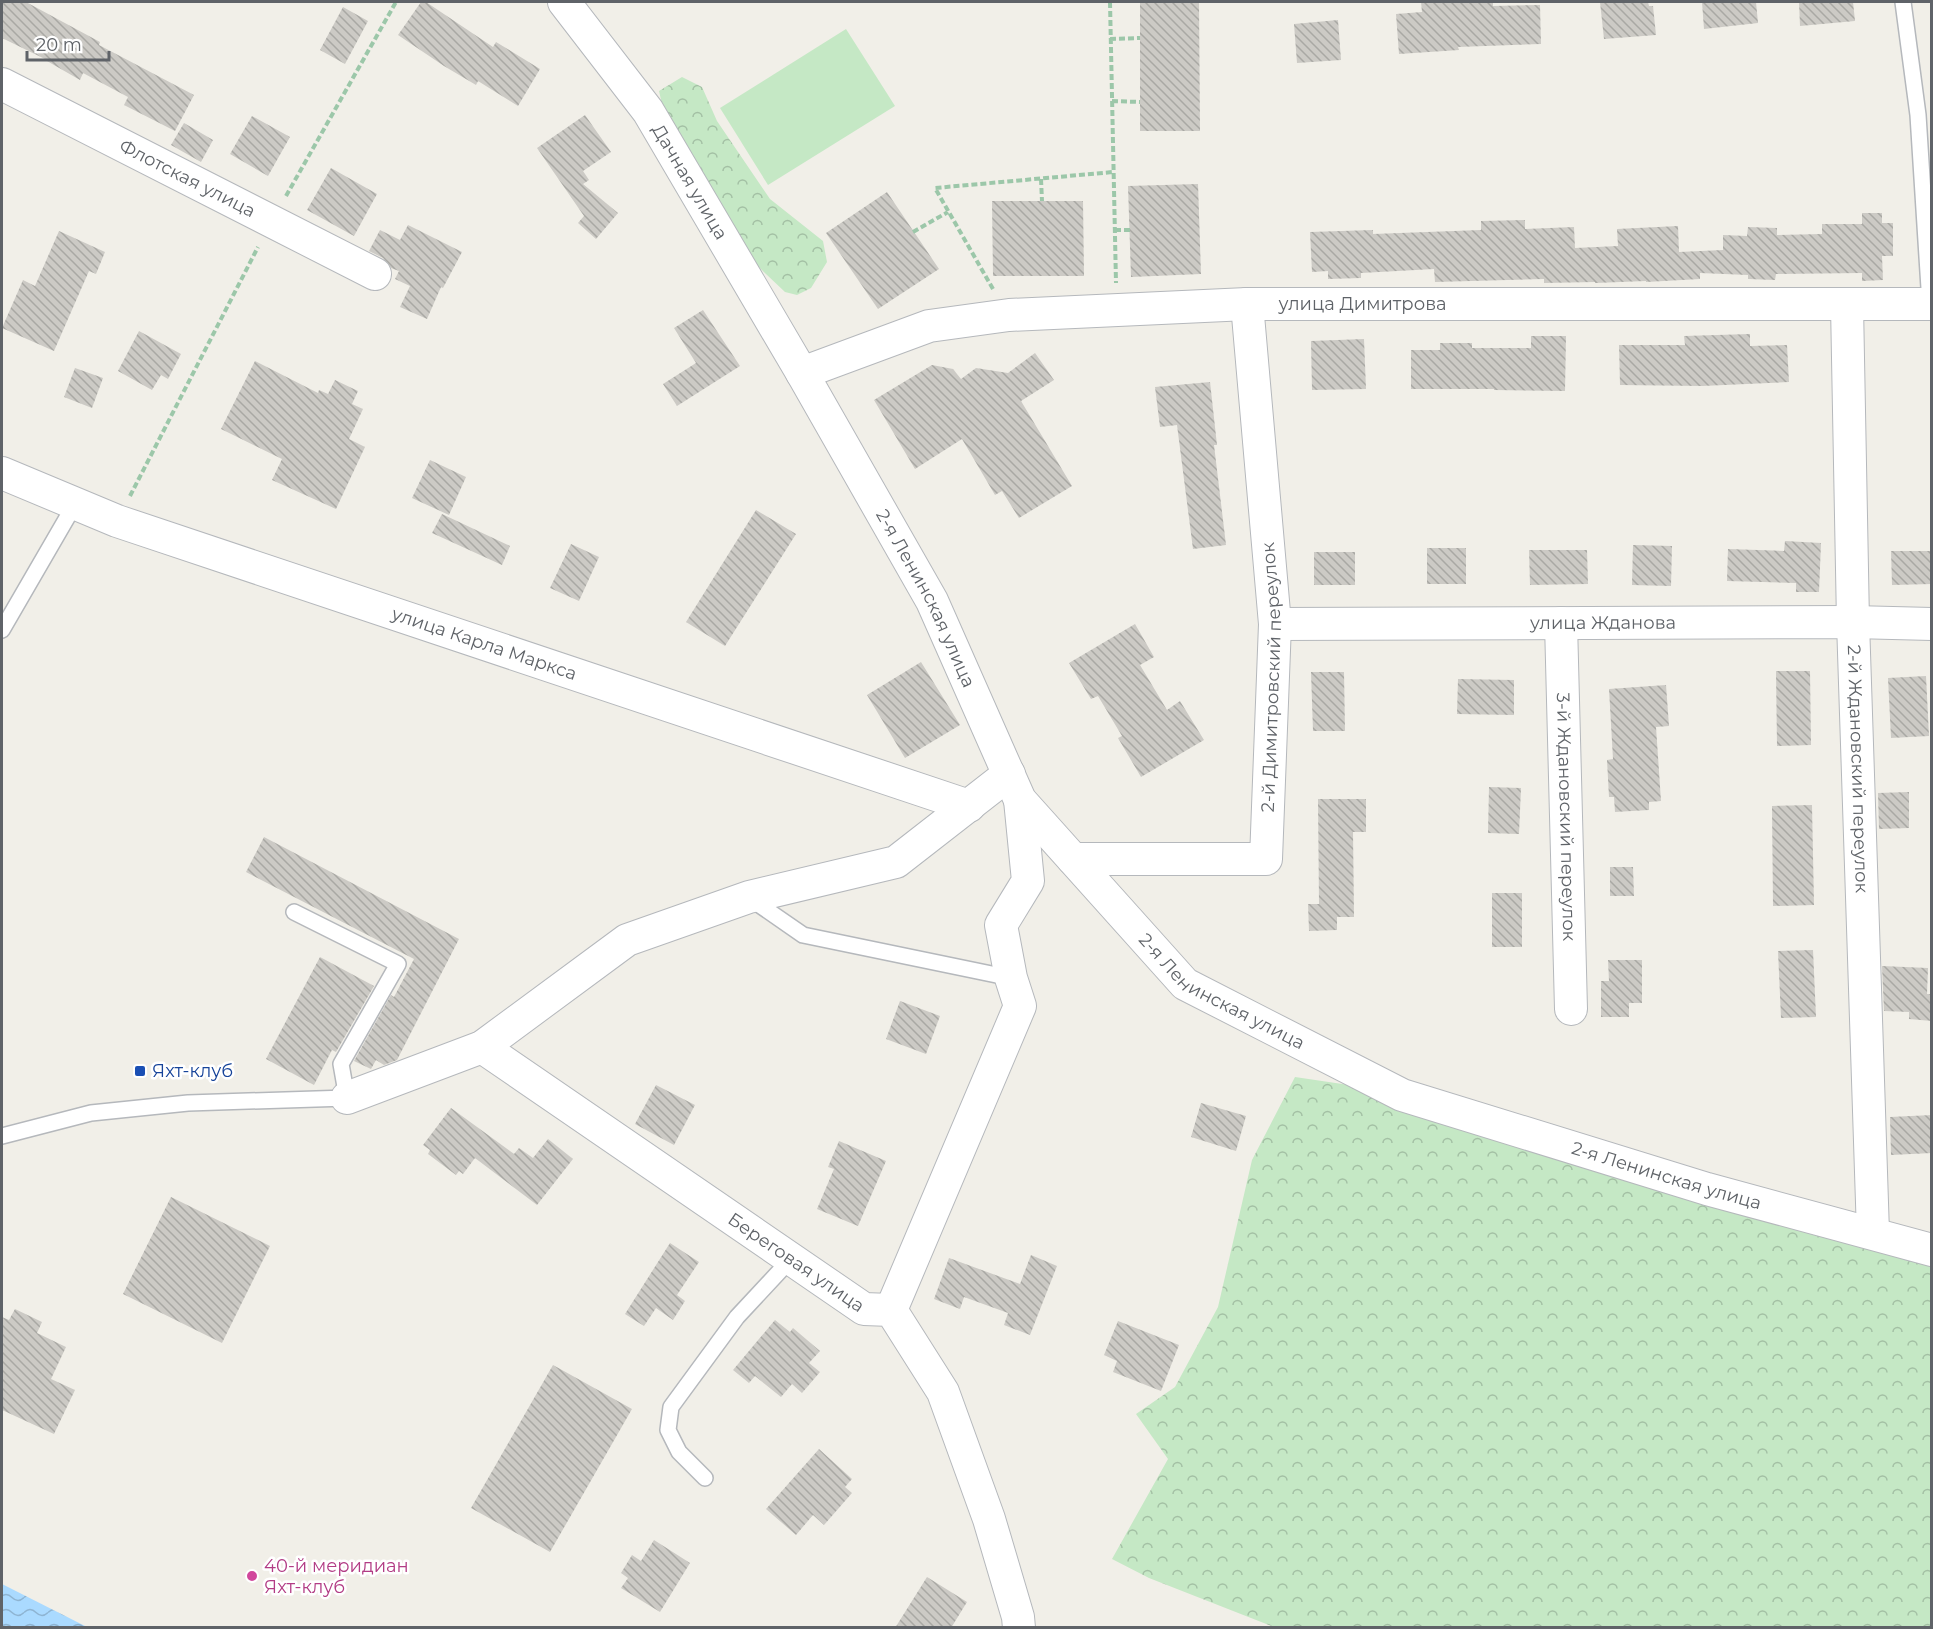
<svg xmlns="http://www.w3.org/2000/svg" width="1933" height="1629" font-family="Montserrat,sans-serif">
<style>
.forest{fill:url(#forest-crowns)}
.pitch{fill:#c5e8c5}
.water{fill:url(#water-waves)}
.building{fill:url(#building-back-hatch)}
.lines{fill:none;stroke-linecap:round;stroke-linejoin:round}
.service-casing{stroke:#b5b8bc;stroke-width:18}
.minor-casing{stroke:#b5b8bc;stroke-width:34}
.path{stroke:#9cc7a9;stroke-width:4;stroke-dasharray:6 3;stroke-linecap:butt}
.service{stroke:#fff;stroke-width:15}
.minor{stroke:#fff;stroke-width:32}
.transit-dot{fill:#1a4fb4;stroke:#fff;stroke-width:2}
.hotel-dot{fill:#d1479c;stroke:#fff;stroke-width:2}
.labels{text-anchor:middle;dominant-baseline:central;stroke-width:5;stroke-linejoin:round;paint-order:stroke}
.street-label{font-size:18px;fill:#5f6368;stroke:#fff}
.transit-label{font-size:18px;fill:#164399;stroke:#fff;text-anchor:start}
.hotel-label{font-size:18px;fill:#b23c85;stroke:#fff;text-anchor:start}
</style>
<defs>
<pattern id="forest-crowns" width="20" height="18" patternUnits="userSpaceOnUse" patternTransform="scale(1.5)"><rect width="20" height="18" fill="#c5e8c5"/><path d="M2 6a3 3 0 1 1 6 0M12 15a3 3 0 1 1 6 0" fill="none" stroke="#a3c0a4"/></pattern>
<pattern id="water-waves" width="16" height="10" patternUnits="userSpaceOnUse" patternTransform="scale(1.5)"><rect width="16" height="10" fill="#aadaff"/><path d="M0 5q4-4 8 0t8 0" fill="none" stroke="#8eb4d2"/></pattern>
<pattern id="building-back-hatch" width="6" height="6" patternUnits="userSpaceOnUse" patternTransform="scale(1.5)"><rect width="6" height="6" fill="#cccac5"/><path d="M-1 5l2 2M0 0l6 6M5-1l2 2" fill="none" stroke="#a9a8a4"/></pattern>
</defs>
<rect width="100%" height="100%" fill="#f1efe8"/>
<!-- forest -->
<path class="forest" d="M 682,77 L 702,87 L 717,121 L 770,199 L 823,241 L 827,262 L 811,288 L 797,295 L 785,292 L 747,256 L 662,104 L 659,91 Z
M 1295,1077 L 1349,1085 L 1931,1261 L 1931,1627 L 1274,1627 L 1149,1578 L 1112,1559 L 1168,1459 L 1136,1414 L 1175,1387 L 1218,1307 L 1252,1160 Z"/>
<!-- pitch -->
<path class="pitch" d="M 846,29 L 895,106 L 768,185 L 720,108 Z"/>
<!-- water -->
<path class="water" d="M 2,1584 L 87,1627 L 2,1627 Z"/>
<!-- building -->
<path class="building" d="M 2,2 L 26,2 L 100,42 L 99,45 L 194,95 L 175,131 L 124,105 L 128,97 L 83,73 L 80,80 L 47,61 L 47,60 L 2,38 Z
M 421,2 L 426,2 L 493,47 L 496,42 L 540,69 L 518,106 L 478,81 L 476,85 L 444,66 L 398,35 Z
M 1140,2 L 1199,2 L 1200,131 L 1140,131 Z
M 1421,2 L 1493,2 L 1493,6 L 1540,5 L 1541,44 L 1458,47 L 1459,50 L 1399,54 L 1396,14 L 1422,12 Z
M 1600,2 L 1648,2 L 1649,6 L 1653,6 L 1656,35 L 1604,39 Z
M 1702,2 L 1756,2 L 1758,23 L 1704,29 Z
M 1799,2 L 1853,2 L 1855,21 L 1800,26 Z
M 343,7 L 368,21 L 345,64 L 320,50 Z
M 1338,20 L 1341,60 L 1297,63 L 1294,24 Z
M 585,115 L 611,152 L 583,171 L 589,180 L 583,184 L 618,213 L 596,239 L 578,223 L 584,216 L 537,148 Z
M 252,116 L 290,137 L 268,176 L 230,154 Z
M 184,123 L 213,140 L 201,162 L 171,145 Z
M 331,168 L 377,194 L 354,236 L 307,210 Z
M 1198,184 L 1201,274 L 1131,277 L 1128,186 Z
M 887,192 L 939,269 L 878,309 L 826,233 Z
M 992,201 L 1083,201 L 1084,276 L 993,276 Z
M 1862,213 L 1882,213 L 1882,223 L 1893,223 L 1893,256 L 1882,256 L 1883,280 L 1862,281 L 1862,273 L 1776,274 L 1775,280 L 1748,279 L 1748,275 L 1700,273 L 1700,279 L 1646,282 L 1646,281 L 1595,283 L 1595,282 L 1544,283 L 1544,279 L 1435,282 L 1434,269 L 1361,273 L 1361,278 L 1328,279 L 1328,271 L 1312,272 L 1310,232 L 1373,230 L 1373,234 L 1481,230 L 1481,221 L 1525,220 L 1525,229 L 1574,227 L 1575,248 L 1618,246 L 1617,229 L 1678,226 L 1679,252 L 1723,250 L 1723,235 L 1747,236 L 1748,227 L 1777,228 L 1777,235 L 1822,234 L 1822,224 L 1862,224 Z
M 408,225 L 462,252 L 443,288 L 441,287 L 427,319 L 400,307 L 410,286 L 395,279 L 399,271 L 391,268 L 383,258 L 369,251 L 380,230 L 400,240 Z
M 59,231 L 105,252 L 96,274 L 89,271 L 54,351 L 2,328 L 23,280 L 35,286 Z
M 703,310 L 740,366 L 677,406 L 663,384 L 696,363 L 674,328 Z
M 139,331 L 181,354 L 168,379 L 161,375 L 152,390 L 118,371 Z
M 1750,334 L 1750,346 L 1787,345 L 1789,382 L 1702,386 L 1620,385 L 1619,345 L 1685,345 L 1684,336 Z
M 1531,336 L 1566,336 L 1565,391 L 1494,390 L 1494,389 L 1411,389 L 1411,350 L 1440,350 L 1440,343 L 1472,343 L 1472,348 L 1531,348 Z
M 1364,339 L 1366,389 L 1312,390 L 1311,341 Z
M 1035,353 L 1054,380 L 1021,401 L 1072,486 L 1019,518 L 1002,491 L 995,495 L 962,439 L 915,469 L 874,400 L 932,365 L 953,369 L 961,379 L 976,368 L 1008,373 Z
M 255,361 L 318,393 L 319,390 L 328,394 L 335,380 L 358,391 L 352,404 L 363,409 L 349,439 L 365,447 L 336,509 L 272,480 L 282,459 L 221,429 Z
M 75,368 L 103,378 L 92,408 L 64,397 Z
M 1210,382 L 1217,445 L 1214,445 L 1226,545 L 1193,549 L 1177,425 L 1160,427 L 1155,387 Z
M 430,460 L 466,477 L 449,515 L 412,498 Z
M 756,510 L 796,534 L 725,646 L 686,622 Z
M 442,514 L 510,546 L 502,565 L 432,533 Z
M 1785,541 L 1821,543 L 1819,592 L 1796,592 L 1796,583 L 1727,581 L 1728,549 L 1784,551 Z
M 571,544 L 599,557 L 579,601 L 550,588 Z
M 1633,545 L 1672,546 L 1671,586 L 1632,585 Z
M 1427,548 L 1466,548 L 1466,584 L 1427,584 Z
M 1529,550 L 1587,550 L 1588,584 L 1530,585 Z
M 1891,551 L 1932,551 L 1932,584 L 1892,585 Z
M 1314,552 L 1355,552 L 1355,585 L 1314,585 Z
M 1135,624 L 1154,657 L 1140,665 L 1167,710 L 1180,701 L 1204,740 L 1141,777 L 1118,738 L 1122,736 L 1098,696 L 1091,699 L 1069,663 Z
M 921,662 L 960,725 L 905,758 L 867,695 Z
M 1776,671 L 1810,671 L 1811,745 L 1777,746 Z
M 1311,672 L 1344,672 L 1345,731 L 1313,731 Z
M 1926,676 L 1929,736 L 1891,738 L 1888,678 Z
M 1458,679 L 1514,680 L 1514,715 L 1457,714 Z
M 1666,685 L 1669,726 L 1656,727 L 1661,801 L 1649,802 L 1649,810 L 1615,812 L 1614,797 L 1609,797 L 1607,760 L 1613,759 L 1609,689 Z
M 1489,787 L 1521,788 L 1519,834 L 1488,833 Z
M 1909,792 L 1909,828 L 1879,829 L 1878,793 Z
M 1318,799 L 1366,799 L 1366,832 L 1353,832 L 1354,917 L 1337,917 L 1337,930 L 1309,931 L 1308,904 L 1319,904 Z
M 1812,805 L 1814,905 L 1773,906 L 1772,806 Z
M 264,837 L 459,939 L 397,1060 L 384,1065 L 376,1060 L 371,1069 L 354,1061 L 391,995 L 394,997 L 414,959 L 246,872 Z
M 1610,867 L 1633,867 L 1634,896 L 1610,896 Z
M 1492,893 L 1522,893 L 1522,947 L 1492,947 Z
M 1813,950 L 1816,1017 L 1781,1018 L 1778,951 Z
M 320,957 L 374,986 L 336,1052 L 332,1050 L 314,1085 L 266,1059 Z
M 1608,960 L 1642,960 L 1642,1003 L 1629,1003 L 1629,1017 L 1601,1017 L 1601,981 L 1609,981 Z
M 1882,966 L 1928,968 L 1927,994 L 1932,994 L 1932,1021 L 1909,1019 L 1909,1012 L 1884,1011 Z
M 900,1001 L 940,1016 L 926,1054 L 886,1039 Z
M 656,1085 L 695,1105 L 674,1145 L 635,1124 Z
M 1201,1103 L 1246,1116 L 1236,1151 L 1191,1137 Z
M 451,1108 L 514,1154 L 519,1148 L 533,1158 L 548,1139 L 573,1159 L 537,1205 L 475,1158 L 463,1174 L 459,1171 L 456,1175 L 428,1154 L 430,1150 L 423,1145 Z
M 1932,1115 L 1932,1153 L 1891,1155 L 1890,1117 Z
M 839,1141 L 886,1161 L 858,1226 L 817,1209 L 834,1169 L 828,1167 Z
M 171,1197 L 270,1246 L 222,1343 L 123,1294 Z
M 670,1243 L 699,1262 L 677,1295 L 685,1301 L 673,1320 L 656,1308 L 644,1326 L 625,1314 Z
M 1031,1255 L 1057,1266 L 1030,1335 L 1004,1325 L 1008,1313 L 964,1297 L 960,1309 L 934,1299 L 949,1258 L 1020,1284 Z
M 15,1309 L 42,1322 L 37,1333 L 66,1347 L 51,1379 L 75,1390 L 54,1434 L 2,1410 L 2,1317 L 9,1320 Z
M 775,1320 L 790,1332 L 793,1328 L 820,1351 L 809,1363 L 820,1372 L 802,1393 L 792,1384 L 781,1397 L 755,1376 L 749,1383 L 733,1370 Z
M 1118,1321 L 1179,1345 L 1161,1391 L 1113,1372 L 1117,1361 L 1104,1355 Z
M 553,1365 L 632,1409 L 550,1552 L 471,1508 Z
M 819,1449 L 852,1479 L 845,1487 L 852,1493 L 824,1525 L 813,1515 L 796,1535 L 766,1509 Z
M 654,1540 L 690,1563 L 660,1612 L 621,1588 L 628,1578 L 621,1573 L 632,1555 L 641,1561 Z
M 927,1577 L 967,1602 L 951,1628 L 895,1628 Z"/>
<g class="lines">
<defs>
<path id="service" d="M 1903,2 L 1918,115 L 1930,304
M 2,630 L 75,504
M 751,899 L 803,935 L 1011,978
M 2,1136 L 91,1113 L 188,1103 L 347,1098 L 341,1064 L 398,964 L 294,912
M 705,1478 L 679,1452 L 668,1430 L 671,1407 L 737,1317 L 791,1259"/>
<g id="minor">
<path id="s1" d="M 564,2 L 648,111 L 802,373 L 932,601 L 1020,800 L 1185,984 L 1402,1095 L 1707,1189 L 1932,1250"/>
<path id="s2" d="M 2,84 L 375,274"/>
<path id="s3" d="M 1847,305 L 1853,622 L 1873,1233"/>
<path id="s4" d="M 802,373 L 929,326 L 1009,315 L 1247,304 L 1932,304"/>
<path id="s5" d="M 2,473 L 117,521 L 969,806"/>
<path id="s6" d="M 1561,623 L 1571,1009"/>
<path id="s7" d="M 1275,624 L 1853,622 L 1932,624"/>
<path id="s8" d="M 1073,859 L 1266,859 L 1275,624 L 1247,304"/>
<path id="s9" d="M 482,1047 L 864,1309 L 891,1310 L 943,1392 L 989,1519 L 1018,1617 L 1019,1628"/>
<path d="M 347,1098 L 482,1047 L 627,940 L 749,897 L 896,862 L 1009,774"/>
<path d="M 891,1310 L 1020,1006 L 1011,978 L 1001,925 L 1028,881 L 1020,800"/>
</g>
</defs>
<!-- service casing -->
<use href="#service" class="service-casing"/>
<!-- minor casing -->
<use href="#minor" class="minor-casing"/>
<!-- path -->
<path class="path" d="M 1110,2 L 1116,283
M 1110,39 L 1140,38
M 1112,101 L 1140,102
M 1041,179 L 1042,201
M 286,196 L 396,2
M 1115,230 L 1130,230
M 913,232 L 948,212
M 993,289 L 935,188 L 1113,172
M 130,496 L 258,247"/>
<!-- service -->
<use href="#service" class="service"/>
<!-- minor -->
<use href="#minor" class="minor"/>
</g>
<!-- markers -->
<rect class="transit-dot" x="134" y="1065" width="12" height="12" rx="3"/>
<circle class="hotel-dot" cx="252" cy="1576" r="6"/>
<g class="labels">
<!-- street labels -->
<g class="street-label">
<text stroke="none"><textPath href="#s2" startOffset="208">Флотская улица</textPath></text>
<text stroke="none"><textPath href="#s1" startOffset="220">Дачная улица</textPath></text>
<text stroke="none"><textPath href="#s4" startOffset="570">улица Димитрова</textPath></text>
<text stroke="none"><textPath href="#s1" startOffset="699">2-я Ленинская улица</textPath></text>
<text stroke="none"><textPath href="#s7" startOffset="328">улица Жданова</textPath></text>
<text stroke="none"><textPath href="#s5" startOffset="512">улица Карла Маркса</textPath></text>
<text stroke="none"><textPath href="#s8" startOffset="375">2-й Димитровский переулок</textPath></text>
<text stroke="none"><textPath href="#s3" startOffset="464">2-й Ждановский переулок</textPath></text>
<text stroke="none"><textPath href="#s6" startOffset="194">3-й Ждановский переулок</textPath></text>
<text stroke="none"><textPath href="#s1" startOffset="1203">2-я Ленинская улица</textPath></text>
<text stroke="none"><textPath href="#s1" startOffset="1689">2-я Ленинская улица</textPath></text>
<text stroke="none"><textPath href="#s9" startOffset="381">Береговая улица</textPath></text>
</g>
<!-- transit labels -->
<g class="transit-label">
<text x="152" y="1071">Яхт-клуб</text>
</g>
<!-- hotel labels -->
<g class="hotel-label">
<text x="264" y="1566">40-й меридиан<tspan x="264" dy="21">Яхт-клуб</tspan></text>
</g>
</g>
<!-- border -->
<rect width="1933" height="1629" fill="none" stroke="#5f6368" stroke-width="6"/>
<!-- scale -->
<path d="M27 51v9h82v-9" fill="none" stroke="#5f6368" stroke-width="3"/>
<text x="36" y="51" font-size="18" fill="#5f6368" stroke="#ffffff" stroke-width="4.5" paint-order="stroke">20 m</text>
</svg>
